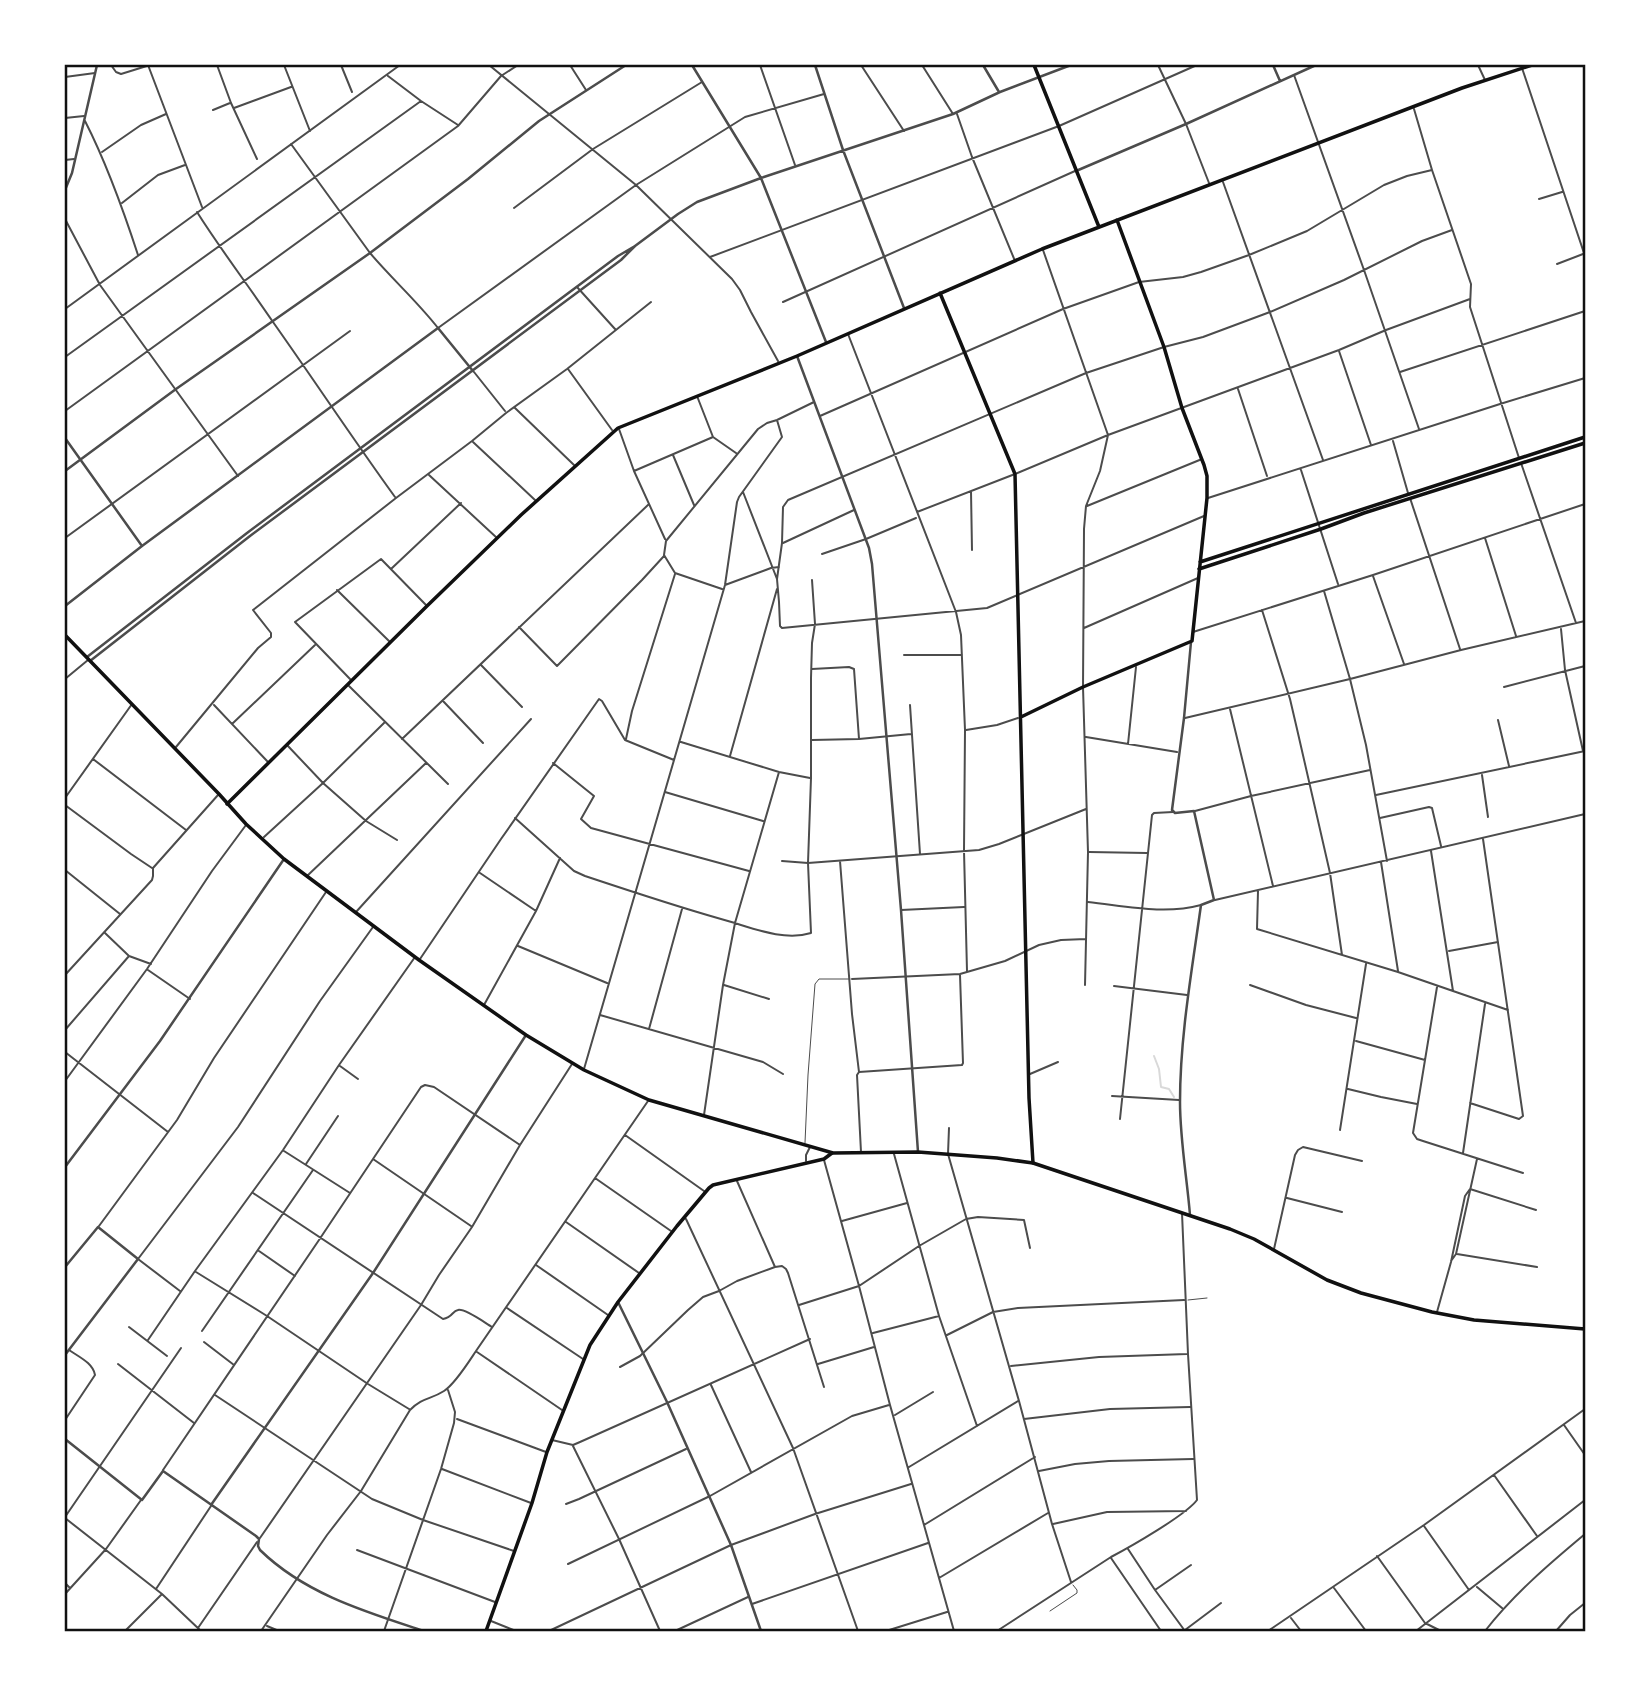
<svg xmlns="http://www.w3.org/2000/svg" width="1650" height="1696" font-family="'Public Sans',sans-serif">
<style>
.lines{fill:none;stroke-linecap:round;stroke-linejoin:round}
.stream{stroke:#d9d9d9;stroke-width:2}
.service{stroke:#4c4c4c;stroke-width:1}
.minor{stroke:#4c4c4c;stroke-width:2}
.tertiary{stroke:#4c4c4c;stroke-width:2.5}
.secondary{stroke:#111;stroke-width:3.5}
.primary{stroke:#111;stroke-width:3.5}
.neatline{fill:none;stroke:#111;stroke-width:2.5}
</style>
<rect width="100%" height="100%" fill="#fff"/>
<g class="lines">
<!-- stream -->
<path class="stream" d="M 1154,1056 L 1159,1069 L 1161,1087 L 1169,1089 L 1174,1097"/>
<!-- service -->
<path class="service" d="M 805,1143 L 808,1075 L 815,984 L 819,979 L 850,979
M 1188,1300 L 1207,1298
M 1050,1611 L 1077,1593 L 1077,1590 L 1073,1585"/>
<!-- minor -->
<path class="minor" d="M 111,65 L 116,72 L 121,74 L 150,65
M 148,65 L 202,207
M 217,65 L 231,103 L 257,159
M 284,65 L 310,131
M 341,65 L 352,92
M 489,65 L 636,185 L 732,279 L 740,290 L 751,312 L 778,361
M 570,65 L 586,90
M 760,65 L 795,165
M 861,65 L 904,131
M 922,65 L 953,114
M 1158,65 L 1186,124 L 1209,183
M 1478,65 L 1485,80
M 1522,68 L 1585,256
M 1294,75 L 1364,270 L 1419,429
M 388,76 L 421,101 L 458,125
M 65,77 L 95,73
M 234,108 L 291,87
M 1414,109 L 1432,170 L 1471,284 L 1470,307 L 1519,458
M 213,110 L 230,103
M 957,114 L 972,157 L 1015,261
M 65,118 L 84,116
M 85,121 C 107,164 123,209 138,255
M 291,144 L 370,253 C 392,279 417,301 438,328 L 636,185 L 745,117 L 824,94
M 102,152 L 141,125 L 166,114
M 65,160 L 74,159
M 1223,182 L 1323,460
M 1539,199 L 1562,192
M 122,203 L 158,175 L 185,165
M 514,208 L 593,149 L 702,82
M 197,212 C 221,250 248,285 273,322 C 314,380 353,439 395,497
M 65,219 L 100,285 L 238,476
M 1043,250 L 1108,435 L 1100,471 L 1086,506 L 1084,529 L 1083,687 L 1088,852 L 1085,985
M 710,257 L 1059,126 L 1197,65
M 1557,264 L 1583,254
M 577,287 L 615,329
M 783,302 L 1075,171
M 65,309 L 400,65
M 848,334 L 956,612 L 961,635 L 965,730 L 964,851 L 967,971
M 1339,351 L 1371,445
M 65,357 L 421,101
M 568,369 L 612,430
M 474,372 L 505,411
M 1400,372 L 1585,311
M 1238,389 L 1267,476
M 697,396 L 713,437 L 736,453
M 515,408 L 574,465
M 65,411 L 458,126 L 501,76 L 518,65
M 820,416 L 1063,309 L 1139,282 L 1183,277 L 1201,272 L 1249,255 L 1307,231 L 1384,185 L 1407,176 L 1432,170
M 619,429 L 634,471 L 665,539
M 1393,441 L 1408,493
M 473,442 L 535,500
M 673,455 L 694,505
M 1521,463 L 1576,623
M 1301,470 L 1338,584
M 634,471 L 713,437
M 429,475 L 497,538
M 971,491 L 972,550
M 743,492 L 777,579 L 779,602 L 780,626 L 782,628 L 987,608 L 1204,516
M 1208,498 L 1500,404 L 1585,378
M 1410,498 L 1460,649
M 1087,506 L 1202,459
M 917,512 L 1015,474 L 1108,435 L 1339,350 L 1386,330 L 1470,299
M 65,538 L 350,331
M 1485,538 L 1516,636
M 783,543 L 854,510
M 822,554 L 866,539 L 916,518
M 391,569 L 461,503
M 1373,576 L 1404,664
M 777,579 L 782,543 L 783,507 L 788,500 L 1086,373 L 1164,347 L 1203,337 L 1270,312 L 1344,280 L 1422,241 L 1452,230
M 725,585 L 771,568 L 779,567
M 722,589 L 675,573 L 664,555 L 666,541 L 758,429 L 767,423 L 777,420 L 814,402
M 337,590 L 390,642
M 1324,591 L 1350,679 L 1366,745 L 1387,861
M 1262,610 L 1290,699 L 1297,729 L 1330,873 L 1342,955
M 519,627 L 557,666 L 642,580 L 664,556
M 1084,628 L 1198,578
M 1561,629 L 1565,670 L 1583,751
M 1193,632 L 1373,575 L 1585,504
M 904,655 L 962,655
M 481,665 L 522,707
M 812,669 L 849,667 L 854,669 L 859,739
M 65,679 L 88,660
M 350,679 L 295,622 L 381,559 L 426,605
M 349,686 L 448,784
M 1504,687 L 1585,666
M 443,701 L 483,743
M 214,705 L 268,762
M 910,705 L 920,854
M 1230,709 L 1273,886
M 1185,718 L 1350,679 L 1461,650 L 1585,621
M 1498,720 L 1509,766
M 232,724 L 315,645
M 966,730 L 997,725 L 1018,718
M 1086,737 L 1177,752
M 402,739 L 649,504
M 626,739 L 632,711 L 675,574
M 812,740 L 859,739 L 911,734
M 681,742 L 779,772 L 810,778
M 1128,744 L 1136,667
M 287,745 L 323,783 L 366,821 L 397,840
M 176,747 L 258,648 L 271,637 L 271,633 L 253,610 L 396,498 L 472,441 L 506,413 L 567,369 L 651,302
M 730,756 L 777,589
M 93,759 L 186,830
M 553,763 L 594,796 L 581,819 L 591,828 L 749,871
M 1482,775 L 1488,817
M 665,792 L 763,821
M 1376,795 L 1585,751
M 65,798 L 132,704
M 65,805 L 131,854 L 152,868
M 1195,811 L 1251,796 L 1370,770
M 515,818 L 574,871 L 585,876 C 630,891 675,906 721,919 C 748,926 782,942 811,933 L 808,863 L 811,778 L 811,678 L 812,643 L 815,624 L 812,580
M 1380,818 L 1429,807 L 1432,808 L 1441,846
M 264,837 L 323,783 L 385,722
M 1431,851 L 1453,991
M 1089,852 L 1147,853
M 782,861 L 808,863 L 979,850 L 999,844 L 1086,809
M 840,861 L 852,1014 L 859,1072 L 857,1075 L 861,1152
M 1381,862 L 1398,971
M 65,870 L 120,914
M 480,873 L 536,911
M 307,876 L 426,763
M 1258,891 L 1257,929 L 1398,972 L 1508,1010
M 1215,900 L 1585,814
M 1088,902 C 1126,906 1164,915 1201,905
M 901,910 L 964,907
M 356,912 L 531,719
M 105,933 L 129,956 L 151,964
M 518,946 L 607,983
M 1449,951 L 1498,942
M 420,959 L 501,839 L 599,699 L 602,701 L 625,740 L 674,760
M 148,970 L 190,999
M 65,975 L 152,880 L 153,876 L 153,868 L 218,795
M 852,979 L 960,974 L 1005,961 L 1039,945 L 1061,940 L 1086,939
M 724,985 L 769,999
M 1250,985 L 1306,1005 L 1356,1018
M 1114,986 L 1187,995
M 1437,987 L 1413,1133 L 1417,1139 L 1423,1141 L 1523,1173
M 484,1005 L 536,911 L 560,858
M 600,1015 L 763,1062 L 783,1074
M 649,1029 L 682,909
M 65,1030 L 129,956
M 1356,1041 L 1425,1060
M 65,1052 L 168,1132
M 340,1066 L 358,1079
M 584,1069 L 725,585 L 737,502 L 739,497 L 782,437 L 777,420
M 859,1072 L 962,1065 L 963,1063 L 960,975
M 1030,1074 L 1058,1062
M 65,1081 L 147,969 L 212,871 L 246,825
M 1348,1089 L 1381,1097 L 1417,1104
M 1112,1096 L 1179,1100
M 1470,1103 L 1519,1119 L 1523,1116 L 1483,839
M 704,1115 L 723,985 L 735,923 L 779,772
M 1120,1119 L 1152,815 L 1154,813 L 1173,812
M 949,1128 L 948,1154 L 1019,1401 L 1052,1524 L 1071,1582
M 1340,1130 L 1366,964
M 625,1135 L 704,1191
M 284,1151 L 350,1193
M 1463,1153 L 1485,1004
M 894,1154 L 939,1316 L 977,1426
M 373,1159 L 471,1226
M 824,1160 L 859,1286 L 890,1405 L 954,1631
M 806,1161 L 806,1155 L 810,1147
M 306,1164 L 338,1116
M 595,1178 L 671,1231
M 737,1181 L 775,1267 L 782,1266 L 786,1269 L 788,1273 L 824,1387
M 253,1193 L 443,1319 C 453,1317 452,1311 458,1310 C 465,1308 485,1323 492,1327
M 1287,1198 L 1342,1212
M 686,1219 L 793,1448 L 858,1631
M 842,1221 L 907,1203
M 566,1222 L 639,1273
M 99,1226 L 177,1120 L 214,1058 L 326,892
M 1274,1249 L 1295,1155 L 1298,1150 L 1303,1147 L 1362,1161
M 259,1251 L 295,1276
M 1457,1254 L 1537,1267
M 1451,1261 L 1456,1254 L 1477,1159
M 536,1265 L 608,1315
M 196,1272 L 267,1316 L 368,1384 L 409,1409
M 180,1291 L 138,1259 L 238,1127 L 320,1001 L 373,927
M 799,1305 L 859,1286 L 919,1246 L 966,1219 L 978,1217 L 1024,1220 L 1030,1248
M 507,1308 L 583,1359
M 1437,1312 L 1451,1262 L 1465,1196 L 1470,1189 L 1536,1210
M 129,1327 L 167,1356
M 202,1331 L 313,1170
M 873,1333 L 939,1316
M 947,1335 L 993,1312 L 1018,1308 L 1184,1300
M 148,1340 L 195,1271 L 283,1150 L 339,1065 L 415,957
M 204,1342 L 234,1365
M 477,1352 L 562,1410
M 118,1364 L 194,1423
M 818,1364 L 874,1347
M 1011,1366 L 1099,1357 L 1187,1354
M 620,1367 L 640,1356 L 688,1310 L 703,1297 L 719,1291 L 737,1281 L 775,1267
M 711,1385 L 751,1472
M 215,1395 L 372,1499 L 423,1520 L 514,1551
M 895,1415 L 933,1392
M 457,1419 L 546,1452
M 1024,1419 L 1110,1409 L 1190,1407
M 65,1420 L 95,1375 C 93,1363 79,1357 69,1350
M 1564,1425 L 1585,1455
M 552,1440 L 573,1445 L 580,1442 L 810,1339
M 573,1446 L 619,1539 L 660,1631
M 909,1467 L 1018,1401
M 442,1469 L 531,1503
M 163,1470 L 319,1240 L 421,1087 L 425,1085 L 434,1087 L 520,1145
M 1039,1471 L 1075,1464 L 1109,1461 L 1193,1459
M 1494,1475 L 1537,1536
M 566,1504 L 579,1499 L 686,1449
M 65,1517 L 181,1348
M 65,1518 L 162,1594 L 201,1631
M 1053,1524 L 1107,1512 L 1186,1511
M 924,1525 L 1035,1457
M 1424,1526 L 1469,1590
M 260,1538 L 421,1305 L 439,1275 L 472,1227 L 520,1145 L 572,1064
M 1128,1549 L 1155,1590 L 1185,1631
M 357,1550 L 495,1602
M 1377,1556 L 1425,1623 L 1441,1631
M 1111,1558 L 1161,1631
M 568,1564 L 710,1496 L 852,1416 L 889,1405
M 939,1578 L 1048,1513
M 65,1583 L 70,1588
M 1477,1587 L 1502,1608
M 1334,1588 L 1366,1631
M 156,1589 L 211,1506
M 1155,1590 L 1191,1565
M 65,1594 L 106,1549 L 141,1500
M 752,1604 L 928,1543
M 1291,1618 L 1301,1631
M 491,1621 L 516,1631
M 267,1626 L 279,1631
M 198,1628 L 257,1542
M 1185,1630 L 1221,1603
M 125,1631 L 161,1595
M 261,1631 L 327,1535 L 361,1491 L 410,1410 C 423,1397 430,1400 444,1391 C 455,1384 468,1363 476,1351 L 648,1101
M 384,1631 L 441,1469 L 454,1423 L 455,1412 L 448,1390
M 549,1631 L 731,1545 L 815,1514 L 911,1484
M 675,1631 L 748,1597
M 886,1631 L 947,1612
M 997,1631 L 1111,1557 C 1130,1547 1186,1515 1197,1500 L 1188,1354 L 1182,1213
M 1268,1631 L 1424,1525 L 1585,1409
M 1416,1631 L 1585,1500
M 1485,1631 C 1514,1594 1549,1564 1585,1534
M 1556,1631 L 1570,1615 L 1585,1603"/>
<!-- tertiary -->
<path class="tertiary" d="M 692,65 L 761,178 L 826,342
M 815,65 L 843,150 L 904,308
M 983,65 L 999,92
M 1273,65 L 1280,81
M 1076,171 L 1186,124 L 1316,65
M 65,190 L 72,173 L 97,65
M 797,356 L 869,548 L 872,564 L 901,910 L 918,1152
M 65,438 L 142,546
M 65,471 L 176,389 L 370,253 L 468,179 L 539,121 L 626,65
M 65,606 L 142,546 L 438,328 L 473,371
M 87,657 L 247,533 L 618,256 L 635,246 L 678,214 L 697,202 L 761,178 L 953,114 L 1000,92 L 1071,65
M 90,661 L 250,536 L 621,260 L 635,246
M 65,1167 L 160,1041 L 284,859
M 1190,1215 C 1187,1178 1180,1140 1180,1102 C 1180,1036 1192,970 1201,905 L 1214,900 L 1194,811 L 1175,813 L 1172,810 L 1184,718 L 1191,642
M 65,1267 L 98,1227 L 138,1259 L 65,1355
M 618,1302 L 667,1402 L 731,1545 L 761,1631
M 65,1439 L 142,1500 L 163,1471 L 256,1536 L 259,1539 L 258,1546 L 260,1550 C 305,1594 366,1612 424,1631
M 211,1505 L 373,1273 L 526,1035"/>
<!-- secondary -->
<path class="secondary" d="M 1034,65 L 1099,227
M 940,293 L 1015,474 L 1029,1098 L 1033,1163
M 1200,562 L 1585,437
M 1199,569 L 1321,529 L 1364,513 L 1585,443
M 1021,717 L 1083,687 L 1192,641 L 1207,498 L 1207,476 L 1204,465 L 1182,408 L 1164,347 L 1117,220
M 227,804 L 427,606 L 521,515 L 618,428 L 797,356 L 1042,249 L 1462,88 L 1532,65
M 486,1631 L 532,1503 L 547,1452 L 590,1345 L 618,1302 L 677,1226 L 709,1188 L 713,1185 L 824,1159 L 832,1153"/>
<!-- primary -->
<path class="primary" d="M 65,635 L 219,794 L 246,824 L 284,859 L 419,960 L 526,1035 L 584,1070 L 649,1100 L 833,1153 L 918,1152 L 997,1158 L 1033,1163 L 1230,1229 L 1254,1239 L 1327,1280 L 1361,1293 L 1432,1312 L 1474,1320 L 1585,1329"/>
</g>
<!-- border -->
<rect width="1650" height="1696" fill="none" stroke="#ffffff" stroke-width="133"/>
<rect x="66" y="66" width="1518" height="1564" class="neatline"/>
</svg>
